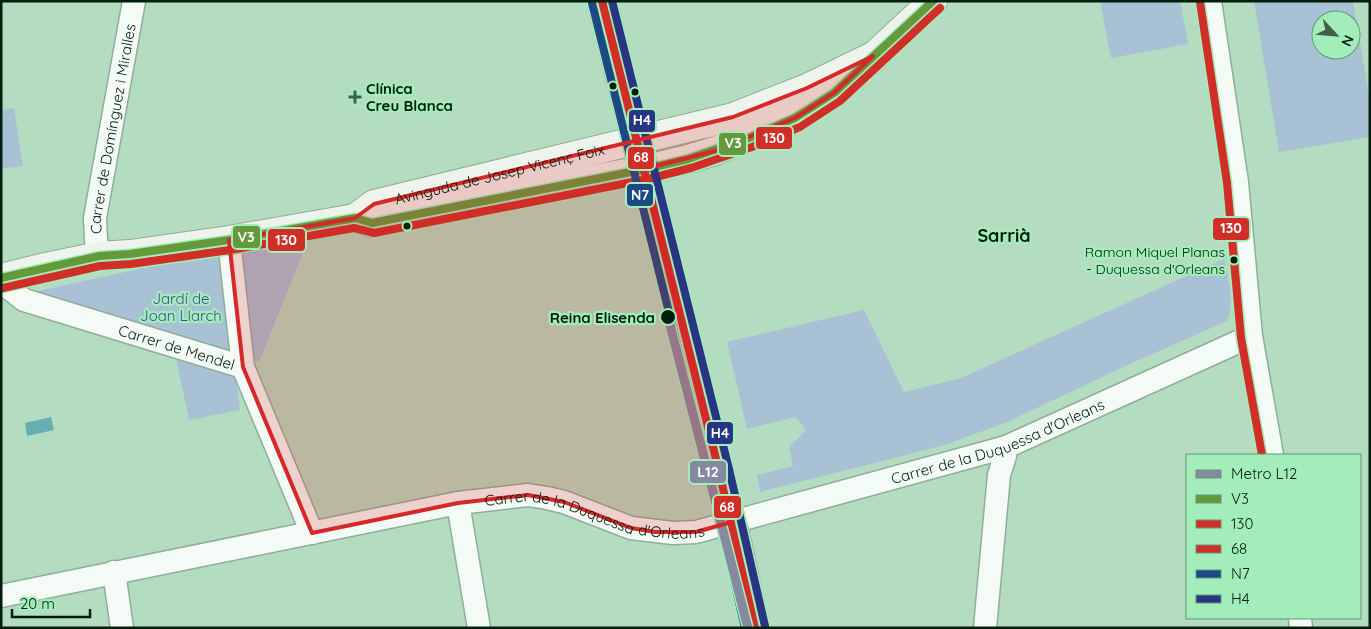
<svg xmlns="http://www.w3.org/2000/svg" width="1371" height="629" font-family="Quicksand,sans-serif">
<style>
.green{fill:#a8c1d4;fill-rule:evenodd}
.water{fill:#66aeb4}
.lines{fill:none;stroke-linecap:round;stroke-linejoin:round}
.street-casing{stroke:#8fae99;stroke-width:25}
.secondary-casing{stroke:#8fae99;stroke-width:30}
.street{stroke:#f4faf6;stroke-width:22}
.secondary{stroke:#eef3ec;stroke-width:28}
.secondary-bridge-casing{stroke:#8fae99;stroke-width:30;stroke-linecap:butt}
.secondary-bridge{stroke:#eef3ec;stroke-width:28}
.bus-1-casing{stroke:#a3edbb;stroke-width:11}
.bus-2-casing{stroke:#a3edbb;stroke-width:11}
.bus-3-casing{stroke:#a3edbb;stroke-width:11}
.bus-4-casing{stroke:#a3edbb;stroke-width:11}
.bus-5-casing{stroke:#a3edbb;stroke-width:11}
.bus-1{stroke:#659a3c;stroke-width:8}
.bus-2{stroke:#d02e26;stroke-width:8}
.bus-3{stroke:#d02e26;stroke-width:8}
.bus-4{stroke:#1c4883;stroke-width:8}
.bus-5{stroke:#283583;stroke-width:8}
.metro-1-casing{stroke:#a3edbb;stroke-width:12}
.metro-1{stroke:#868aa1;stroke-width:9}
.marked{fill:#d62828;fill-opacity:0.2;stroke:#d62828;stroke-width:4;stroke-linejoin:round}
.bus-dot{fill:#011e0c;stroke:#a3edbb;stroke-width:2}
.poi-dot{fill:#40604b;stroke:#a3edbb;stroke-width:2}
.labels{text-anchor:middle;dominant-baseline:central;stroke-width:4.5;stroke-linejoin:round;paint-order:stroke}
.bus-label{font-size:14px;fill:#011e0c;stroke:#a3edbb;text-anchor:end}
.poi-label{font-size:15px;font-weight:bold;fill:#011e0c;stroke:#a3edbb;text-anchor:start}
.street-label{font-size:15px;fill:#011e0c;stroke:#a3edbb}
.park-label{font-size:15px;fill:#414c93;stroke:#a3edbb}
.stop-label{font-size:15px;font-weight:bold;fill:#011e0c;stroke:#a3edbb;text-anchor:end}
.quarter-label{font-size:18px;font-weight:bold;fill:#011e0c;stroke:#a3edbb}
.line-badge{stroke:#a3edbb;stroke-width:2}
.badge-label{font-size:14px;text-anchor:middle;font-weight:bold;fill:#fff}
</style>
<rect width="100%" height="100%" fill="#b4dcc1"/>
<!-- green -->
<path class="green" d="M 1100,1 L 1180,1 L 1188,44 L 1111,58 Z
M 1254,1 L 1353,1 L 1370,101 L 1370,137 L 1279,152 ZM 1321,20 L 1351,20 L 1351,50 L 1321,50 Z
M 14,108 L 23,166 L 1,169 L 1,110 Z
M 306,245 L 259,362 L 246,357 L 242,253 Z
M 222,251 L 240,410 L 189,420 L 175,353 L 24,294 Z
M 1224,259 C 1228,278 1235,302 1227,321 L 1132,363 L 1007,422 L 945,445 L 760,492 L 757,475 L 793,466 L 789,447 L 806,430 L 796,417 L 747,429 L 727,342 L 864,310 L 904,392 L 961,378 Z"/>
<!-- water -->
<path class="water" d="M 51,417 L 54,430 L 27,436 L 25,423 Z"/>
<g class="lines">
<defs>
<g id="street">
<path d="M 1210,1 L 1237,182 L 1251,336 L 1272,455"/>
<path d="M 229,240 L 243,367 L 312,533"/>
<path id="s1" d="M 99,256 L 96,240 L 95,218 L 134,1"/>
<path id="s2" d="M 1,282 L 24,300 L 243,367"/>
<path d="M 458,503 L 479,628"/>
<path d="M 114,572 L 122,628"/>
<path id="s3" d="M 1,596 L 458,503 L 528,495 L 547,498 L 564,502 L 631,528 L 673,533 L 696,532 L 1006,447 L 1251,336"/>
<path d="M 1300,618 L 1301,628"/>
<path d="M 985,628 L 999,475 L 1005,456 L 1006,447"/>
</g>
<g id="secondary">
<path d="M 602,1 L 618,69"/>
<path d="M 656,218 L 718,471"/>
<path d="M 361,220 L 372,223 L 646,169 L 688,159 L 715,151 L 795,118 L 834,93 L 933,1"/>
<path id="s4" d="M 1,278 L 41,268 L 99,256 L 130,254 L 229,240 L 355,218 L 374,204 L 733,117 L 807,88 L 873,56"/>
<path d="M 738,546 L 755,628"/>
</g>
</defs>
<!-- street casing -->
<use href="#street" class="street-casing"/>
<!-- secondary casing -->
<use href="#secondary" class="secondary-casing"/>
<!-- street -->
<use href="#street" class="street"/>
<!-- secondary -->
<use href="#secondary" class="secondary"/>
<defs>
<path id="secondary-bridge" d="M 618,69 L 656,218
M 718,471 L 738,546"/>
</defs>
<!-- secondary-bridge casing -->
<use href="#secondary-bridge" class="secondary-bridge-casing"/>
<!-- secondary-bridge -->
<use href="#secondary-bridge" class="secondary-bridge"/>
<defs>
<path id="bus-1" d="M 1,278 L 99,256 L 130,254 L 229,240 L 355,218 L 372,223 L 646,169 L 688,159 L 749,138 L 795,118 L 834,93 L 933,1"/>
<path id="bus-2" d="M 1200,2 L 1227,183 L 1241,338 L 1262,455
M 3,288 L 100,266 L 131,264 L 230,250 L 354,228 L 374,233 L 648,179 L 691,168 L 752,147 L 800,127 L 840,101 L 940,8"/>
<path id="bus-3" d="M 602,1 L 719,471 L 755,628"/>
<path id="bus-4" d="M 592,3 L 709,473 L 745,628"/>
<path id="bus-5" d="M 612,1 L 729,469 L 765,626"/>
</defs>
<!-- bus-1 casing -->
<use href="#bus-1" class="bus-1-casing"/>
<!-- bus-2 casing -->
<use href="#bus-2" class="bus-2-casing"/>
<!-- bus-3 casing -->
<use href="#bus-3" class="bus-3-casing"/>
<!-- bus-4 casing -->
<use href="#bus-4" class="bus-4-casing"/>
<!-- bus-5 casing -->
<use href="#bus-5" class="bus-5-casing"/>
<!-- bus-1 -->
<use href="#bus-1" class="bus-1"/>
<!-- bus-2 -->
<use href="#bus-2" class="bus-2"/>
<!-- bus-3 -->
<use href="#bus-3" class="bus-3"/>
<!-- bus-4 -->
<use href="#bus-4" class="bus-4"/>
<!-- bus-5 -->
<use href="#bus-5" class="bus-5"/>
<defs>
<path id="metro-1" d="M 668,317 L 748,628"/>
</defs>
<!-- metro-1 casing -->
<use href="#metro-1" class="metro-1-casing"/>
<!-- metro-1 -->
<use href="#metro-1" class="metro-1"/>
</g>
<!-- marked area -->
<path class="marked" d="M 873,56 L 834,93 L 795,118 L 715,151 L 644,169 L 732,522 L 696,532 L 655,532 L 631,528 L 564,502 L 528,495 L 458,503 L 312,533 L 243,367 L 229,240 L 355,218 L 374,204 L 733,117 L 807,88 Z"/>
<!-- markers -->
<g class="bus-dot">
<circle cx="613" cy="86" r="4.5"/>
<circle cx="635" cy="92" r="4.5"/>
<circle cx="407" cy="226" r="4.5"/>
<circle cx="1234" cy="260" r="4.5"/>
<circle cx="668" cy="317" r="8"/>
</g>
<path class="poi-dot" d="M352.5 89.5h5v5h5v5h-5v5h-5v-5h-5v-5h5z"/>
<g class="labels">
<!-- bus labels -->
<g class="bus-label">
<text x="1225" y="252">Ramon Miquel Planas<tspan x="1225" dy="17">- Duquessa d'Orleans</tspan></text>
</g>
<!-- poi labels -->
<g class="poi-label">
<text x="366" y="88">Clínica<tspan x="366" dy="17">Creu Blanca</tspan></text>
</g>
<!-- street labels -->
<g class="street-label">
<text stroke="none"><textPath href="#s1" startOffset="129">Carrer de Domínguez i Miralles</textPath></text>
<text stroke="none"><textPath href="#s4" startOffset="512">Avinguda de Josep Vicenç Foix</textPath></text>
<text stroke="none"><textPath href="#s2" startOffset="189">Carrer de Mendel</textPath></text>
<text stroke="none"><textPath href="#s3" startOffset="1026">Carrer de la Duquessa d'Orleans</textPath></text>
<text stroke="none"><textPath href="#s3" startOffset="606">Carrer de la Duquessa d'Orleans</textPath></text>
</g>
<!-- park labels -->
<g class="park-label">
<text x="181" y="298">Jardí de<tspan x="181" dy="17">Joan Llarch</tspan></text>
</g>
<!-- stop labels -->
<g class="stop-label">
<text x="655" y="317">Reina Elisenda</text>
</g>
<!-- quarter labels -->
<g class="quarter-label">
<text x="1004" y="235">Sarrià</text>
</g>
</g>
<g class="line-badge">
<rect x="628" y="109" width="28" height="24" rx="5" fill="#283583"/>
<rect x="755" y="126" width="38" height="24" rx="5" fill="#d02e26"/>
<rect x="718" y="132" width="29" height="24" rx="5" fill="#659a3c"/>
<rect x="627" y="146" width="28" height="24" rx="5" fill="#d02e26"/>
<rect x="626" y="183" width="28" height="24" rx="5" fill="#1c4883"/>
<rect x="1212" y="217" width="38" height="24" rx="5" fill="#d02e26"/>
<rect x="232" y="225" width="29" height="24" rx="5" fill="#659a3c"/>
<rect x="267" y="228" width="39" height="24" rx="5" fill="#d02e26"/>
<rect x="706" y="421" width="28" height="24" rx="5" fill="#283583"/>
<rect x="689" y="460" width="38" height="24" rx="5" fill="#868aa1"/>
<rect x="713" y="495" width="29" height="24" rx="5" fill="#d02e26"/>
</g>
<g class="badge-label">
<text x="642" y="125">H4</text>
<text x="774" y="143">130</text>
<text x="733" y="148">V3</text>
<text x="641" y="162">68</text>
<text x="640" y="200">N7</text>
<text x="1231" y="233">130</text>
<text x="246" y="242">V3</text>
<text x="286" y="245">130</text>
<text x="720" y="438">H4</text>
<text x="708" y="477">L12</text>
<text x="727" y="512">68</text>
</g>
<!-- border -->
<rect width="1371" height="629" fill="none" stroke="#011e0c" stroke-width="5"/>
<!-- legend -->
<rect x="1186" y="454" width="175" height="165" fill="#a3edbb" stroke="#629a75"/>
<rect x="1196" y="470" width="25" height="8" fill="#868aa1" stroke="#629a75"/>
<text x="1231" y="479" font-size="15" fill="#011e0c">Metro L12</text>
<rect x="1196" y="495" width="25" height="8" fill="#659a3c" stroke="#629a75"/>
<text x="1231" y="504" font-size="15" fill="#011e0c">V3</text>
<rect x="1196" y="520" width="25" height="8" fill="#d02e26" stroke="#629a75"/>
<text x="1231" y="529" font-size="15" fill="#011e0c">130</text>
<rect x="1196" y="545" width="25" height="8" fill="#d02e26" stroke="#629a75"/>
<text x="1231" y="554" font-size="15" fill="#011e0c">68</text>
<rect x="1196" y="570" width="25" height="8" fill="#1c4883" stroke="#629a75"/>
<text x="1231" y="579" font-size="15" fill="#011e0c">N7</text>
<rect x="1196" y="595" width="25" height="8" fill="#283583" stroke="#629a75"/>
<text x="1231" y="604" font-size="15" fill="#011e0c">H4</text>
<!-- north arrow -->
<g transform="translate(1336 35) rotate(116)"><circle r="24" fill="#a3edbb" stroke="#629a75"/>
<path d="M0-4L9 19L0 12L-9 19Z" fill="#40604b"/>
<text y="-8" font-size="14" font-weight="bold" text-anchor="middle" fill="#011e0c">N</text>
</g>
<!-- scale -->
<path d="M12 609v8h78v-8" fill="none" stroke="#011e0c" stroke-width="2.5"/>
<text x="20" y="609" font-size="15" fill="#011e0c" stroke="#a3edbb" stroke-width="4" paint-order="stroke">20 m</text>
</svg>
